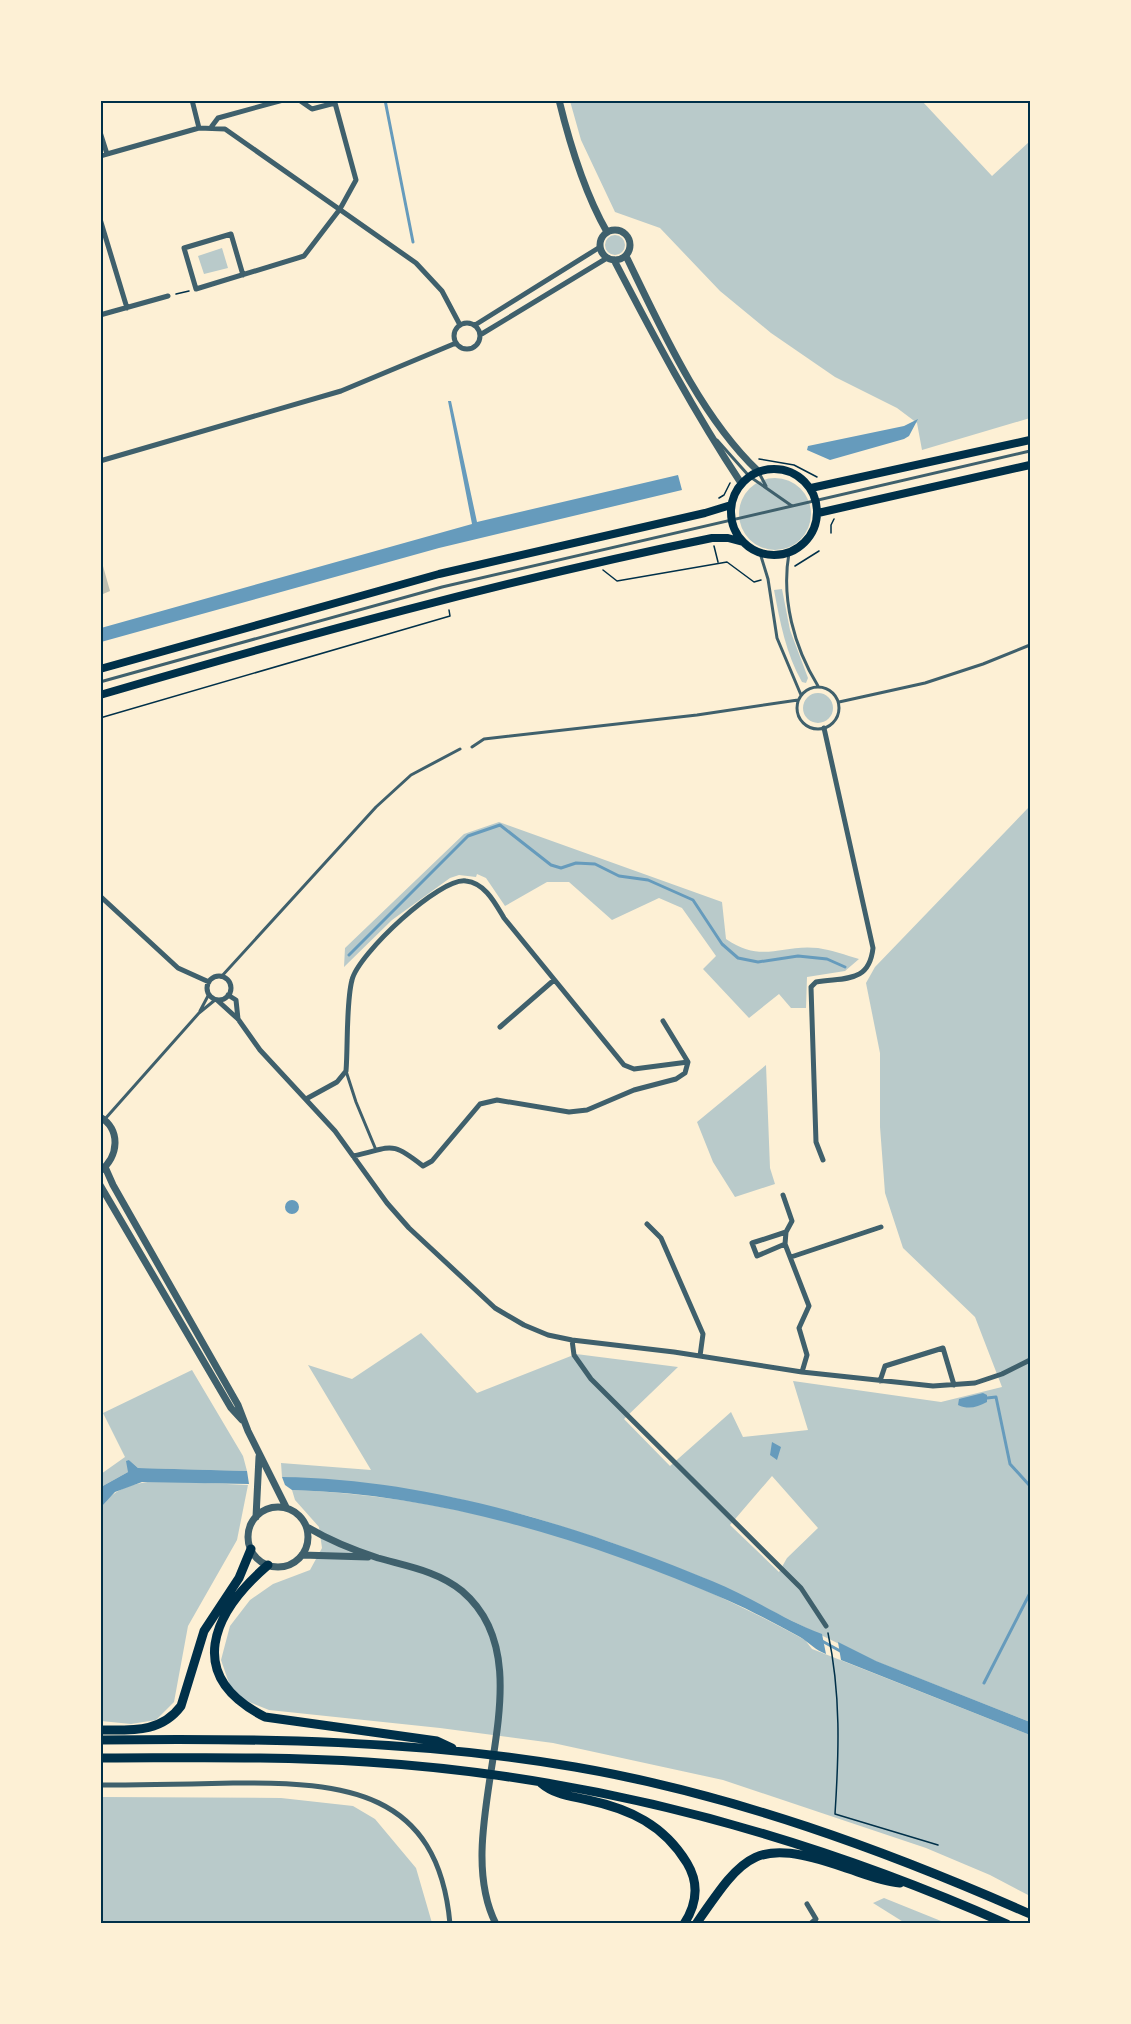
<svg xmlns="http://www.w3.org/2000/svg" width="1131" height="2024" font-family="Inter,sans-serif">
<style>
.green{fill:#b9caca;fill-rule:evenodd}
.water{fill:#669bbc}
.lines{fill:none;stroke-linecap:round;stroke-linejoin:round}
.stream{stroke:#669bbc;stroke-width:3}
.building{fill:#bec0b2}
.path{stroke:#003049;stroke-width:1.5}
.service{stroke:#3f606c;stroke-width:3}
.minor{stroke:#3f606c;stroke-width:5}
.tertiary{stroke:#3f606c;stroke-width:7}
.secondary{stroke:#003049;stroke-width:8}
.trunk{stroke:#003049;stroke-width:9}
.neatline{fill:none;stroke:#003049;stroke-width:2}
</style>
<rect width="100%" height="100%" fill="#fdf0d5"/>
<!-- green -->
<path class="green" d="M 570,101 L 922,101 L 992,176 L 1030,141 L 1030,418 L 922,450 L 917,423 L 897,408 L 835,377 L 771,333 L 720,291 L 660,228 L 615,212 L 581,140 Z
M605 245a10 10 0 1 1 20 0a10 10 0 1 1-20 0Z
M 222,248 L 228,268 L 204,274 L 198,256 Z
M739 514a36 36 0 1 1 72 0a36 36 0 1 1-72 0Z
M 782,589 L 790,630 L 808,678 L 806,683 L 802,682 C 786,654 780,622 774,590 Z
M803 708a15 15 0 1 1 30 0a15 15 0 1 1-30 0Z
M 1029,807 L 1030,1722 L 870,1659 L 704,1578 L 607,1541 L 532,1517 L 455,1498 L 363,1483 L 282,1477 L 281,1463 L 371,1470 L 308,1365 L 352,1379 L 421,1333 L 477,1393 L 576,1354 L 678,1367 L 624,1419 L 670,1466 L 731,1412 L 743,1437 L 808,1430 L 793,1381 L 941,1402 L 1002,1387 L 975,1317 L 903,1248 L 885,1193 L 880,1127 L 880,1053 L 866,983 L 875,967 ZM 772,1476 L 818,1528 L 787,1558 L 779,1572 L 730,1525 Z
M 499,822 L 722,902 L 726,939 C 763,964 780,944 818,948 C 831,950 846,955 859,959 L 845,971 L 807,977 L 806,1008 L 791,1008 L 779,994 L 749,1018 L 703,969 L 716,956 L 682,908 L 659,898 L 612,920 L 569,882 L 547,882 L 505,906 L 486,878 L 477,874 L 476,877 L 459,875 L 450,878 L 392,920 L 344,967 L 345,948 L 464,834 Z
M 766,1065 L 770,1168 L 775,1184 L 735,1197 L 713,1162 L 697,1122 Z
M 192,1370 L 243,1456 L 247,1471 L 138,1468 L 129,1460 L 128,1472 L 101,1487 L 101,1474 L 125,1457 L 103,1413 Z
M 161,1481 L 248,1485 L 237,1540 L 188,1626 L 174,1702 L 156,1720 L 131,1724 L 101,1721 L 100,1507 C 116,1487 136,1482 161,1481 Z
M 292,1490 C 469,1496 650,1554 805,1640 L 812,1649 L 820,1652 L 1030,1735 L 1030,1896 L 990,1875 L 926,1848 L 723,1780 L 553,1743 L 440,1728 L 269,1710 L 242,1699 L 230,1686 L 221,1660 L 230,1626 L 250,1600 L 273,1584 L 310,1570 L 322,1548 L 319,1527 L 295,1500 Z
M 101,1797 L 281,1798 L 353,1806 L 375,1819 L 416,1868 L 432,1923 L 101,1923 Z
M 884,1898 L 946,1923 L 905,1923 L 873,1903 Z"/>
<!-- water -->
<path class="water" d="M 448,401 L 451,401 L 477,522 L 678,475 L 682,490 L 439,548 L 101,642 L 101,628 L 472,524 Z
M 918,419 L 909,436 L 904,439 L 830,460 L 807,450 L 808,446 L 904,426 Z
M285 1207a7 7 0 1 1 14 0a7 7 0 1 1-14 0Z
M 983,1393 L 987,1395 L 987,1402 C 977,1407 969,1410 958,1405 L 959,1399 Z
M 772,1442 L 781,1447 L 777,1460 L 770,1455 Z
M 129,1460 L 138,1468 L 247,1471 L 249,1484 L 142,1482 L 115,1492 L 101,1507 L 101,1487 L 128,1472 L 126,1461 Z
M 282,1477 C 430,1479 576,1525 712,1581 C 750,1596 784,1620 822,1634 L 826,1654 C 815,1650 810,1643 800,1637 C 776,1624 752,1611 727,1600 C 590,1541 442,1494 292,1490 L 285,1485 Z
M 838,1642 L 876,1661 L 1030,1722 L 1030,1735 L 841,1660 Z"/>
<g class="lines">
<!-- stream -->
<path class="stream" d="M 385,100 L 413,242
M 349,955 L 468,836 L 500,825 L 551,865 L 561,868 L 576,863 L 595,864 L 619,876 L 648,880 L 693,900 L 722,944 L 738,958 L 758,962 L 798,956 L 827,959 L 845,967
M 987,1398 L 996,1397 L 1010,1464 L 1030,1486
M 822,1641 L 842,1652
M 984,1683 L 1030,1593"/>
</g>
<!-- building -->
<path class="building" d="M 101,559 L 110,591 L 103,594 L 100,592 Z"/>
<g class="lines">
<!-- path -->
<path class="path" d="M 176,294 L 189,291
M 759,459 L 794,465 L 817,477
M 719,498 L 724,495 L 730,483
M 831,533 L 831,525 L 834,519
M 714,546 L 718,562
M 795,566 L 819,551
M 603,570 L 617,581 L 727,562 L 754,582 L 761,580
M 100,718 L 450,616 L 449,610
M 828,1633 C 841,1694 839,1752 835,1814 L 938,1845"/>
<!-- service -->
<path class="service" d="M 717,440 L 749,476 L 792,506
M 758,471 L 766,486
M 760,553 L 768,579 L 777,638 L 801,695
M 789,553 C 781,599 794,647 818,686
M 100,682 L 442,587 L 1030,451
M797 708a21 21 0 1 1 42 0a21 21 0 1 1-42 0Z
M 839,702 L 925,683 L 983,664 L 1030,645
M 472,747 L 484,739 L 697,715 L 798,700
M 221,977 L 376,807 L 411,775 L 460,749
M 200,1011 L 209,994
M 346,1071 L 356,1102 L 376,1150
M 105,1119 L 199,1013 L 215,1000"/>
<!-- minor -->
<path class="minor" d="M 192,100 L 199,128
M 212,126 L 218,118 L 283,100
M 100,132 L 107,154
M 100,156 L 199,128 L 225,129 L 416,263 L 442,291 L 460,325
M 100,219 L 127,308
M 243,275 L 231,234 L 184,248 L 196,289 L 304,256 L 340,209 L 356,180 L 335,103 L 312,109 L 299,100
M 100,315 L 168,296
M454 336a13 13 0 1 1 26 0a13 13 0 1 1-26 0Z
M 475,325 L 600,247
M 480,335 L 607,258
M 100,461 L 341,391 L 456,343
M 100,896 L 178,968 L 209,982
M207 988a12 12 0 1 1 24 0a12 12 0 1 1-24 0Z
M 228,995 L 236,1000 L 238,1019
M 217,1000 L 238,1019 L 260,1050 L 335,1131 L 387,1203 L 409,1228 L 495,1308 L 524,1325 L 548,1335 L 572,1340 L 674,1352 L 802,1372 L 933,1386 L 975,1383 L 1002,1374 L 1030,1360
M 500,1027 L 554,980
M 306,1099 L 337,1082 L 346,1071 C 348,1047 346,1002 352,980 C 358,954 440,877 466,881 C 485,883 495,903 504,918 L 624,1065 L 634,1069 L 688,1062
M 353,1156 C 392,1148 389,1139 423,1166 L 432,1161 L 480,1104 L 497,1100 L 569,1112 L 587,1110 L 634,1090 L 676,1079 L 685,1073 L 688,1062 L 663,1021
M 823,1160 L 816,1142 L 811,987 L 816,982 C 844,977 869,984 873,948 L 824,728
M 783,1195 L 792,1221 L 786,1232 L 785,1244 L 809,1306 L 799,1328 L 807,1355 L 802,1372
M 647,1224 L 661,1238 L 703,1334 L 700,1356
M 785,1244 L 757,1256 L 752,1243 L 786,1232
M 791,1257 L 881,1227
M 572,1340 L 574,1355 L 591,1379 L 801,1588 L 826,1626
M 880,1381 L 885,1366 L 943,1348 L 954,1385
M 100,1785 C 145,1785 189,1784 233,1783 C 344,1782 438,1790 450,1924
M 807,1904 L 816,1919 L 810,1924"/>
<!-- tertiary -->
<path class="tertiary" d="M 559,100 C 570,145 584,192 607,232
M600 245a15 15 0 1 1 30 0a15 15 0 1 1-30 0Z
M 626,256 C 661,328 700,416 758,471
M 614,260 C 654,337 694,412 741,483
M 100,1117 C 121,1129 119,1157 100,1171
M 105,1167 L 113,1185 L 238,1405 L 248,1431 L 286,1507
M 100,1185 L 231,1408 L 242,1420
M248 1537a30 30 0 1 1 60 0a30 30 0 1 1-60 0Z
M 256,1517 L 259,1457
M 307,1527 C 329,1540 353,1550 378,1558 C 406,1566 438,1571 462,1591 C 553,1668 446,1826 496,1924
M 302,1555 L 368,1557"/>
<!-- secondary -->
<path class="secondary" d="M731 512a43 43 0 1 1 86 0a43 43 0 1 1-86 0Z
M 811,488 L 1030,440
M 818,513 L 1030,465
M 100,669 L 439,574 L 705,513 L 731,505
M 100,695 C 302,636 506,580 712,538 L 728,538 L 743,542"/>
<!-- trunk -->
<path class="trunk" d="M 268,1565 C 212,1613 184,1676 265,1717 L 437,1741 L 452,1748
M 100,1730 C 132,1730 161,1733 181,1706 L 204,1631 L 239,1578 L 251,1549
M 100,1740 C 259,1738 418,1740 575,1767 C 732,1794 885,1850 1030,1914
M 100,1758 C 189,1758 278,1756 367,1762 C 588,1776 804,1834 1007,1924
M 541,1783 C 555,1795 571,1796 588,1800 C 630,1809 664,1825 687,1863 C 699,1883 697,1904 684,1924
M 696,1924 C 745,1853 755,1837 843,1867 C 862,1873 880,1881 900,1883"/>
</g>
<!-- border -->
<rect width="1131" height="2024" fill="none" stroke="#fdf0d5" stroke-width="204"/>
<rect x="102" y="102" width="927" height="1820" class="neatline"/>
</svg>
